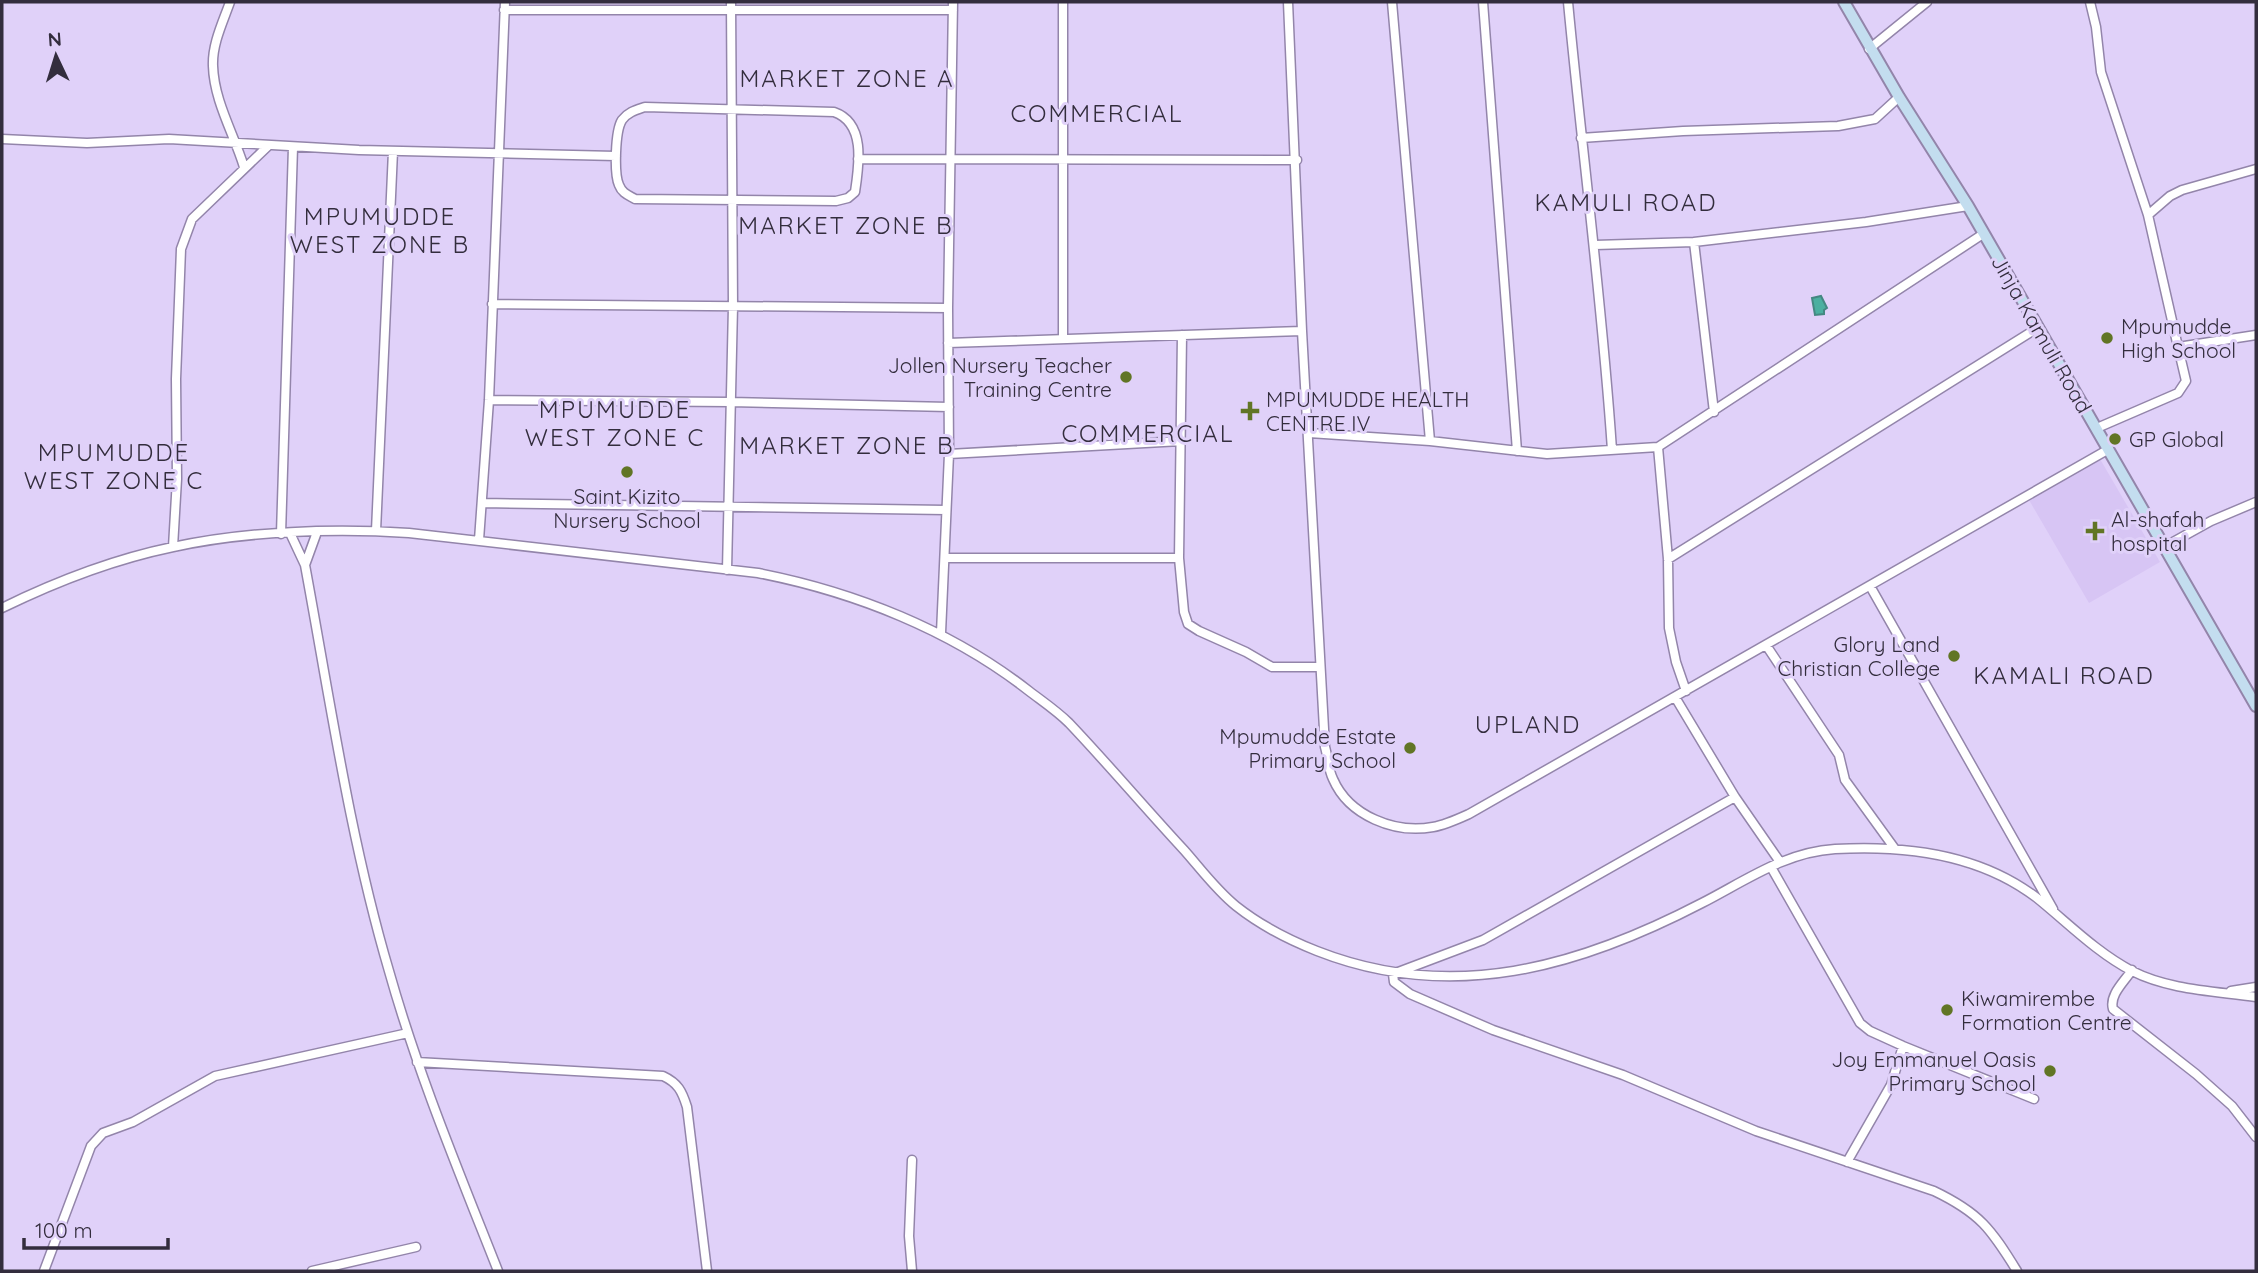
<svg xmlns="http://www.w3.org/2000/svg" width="2258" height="1273" font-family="Quicksand,sans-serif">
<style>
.built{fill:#d7c5f4}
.water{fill:#4bafa0;stroke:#448882;stroke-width:2}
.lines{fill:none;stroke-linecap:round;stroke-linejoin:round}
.street-casing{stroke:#9385aa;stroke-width:11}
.secondary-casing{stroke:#9385aa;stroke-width:14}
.street{stroke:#fff;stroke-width:8}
.secondary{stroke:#c3ddef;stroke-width:10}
.poi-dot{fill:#617525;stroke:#e0d1f9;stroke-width:2.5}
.labels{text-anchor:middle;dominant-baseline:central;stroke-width:6;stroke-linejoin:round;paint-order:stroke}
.poi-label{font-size:21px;fill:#332d3d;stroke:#e0d1f9;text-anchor:start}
.street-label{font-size:21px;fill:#332d3d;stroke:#e0d1f9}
.quarter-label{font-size:24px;letter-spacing:2px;fill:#332d3d;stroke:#e0d1f9}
</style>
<rect width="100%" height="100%" fill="#e0d1f9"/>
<!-- built -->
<path class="built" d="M 2100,459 L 2160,562 L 2089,603 L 2029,500 Z"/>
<!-- water -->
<path class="water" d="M 1821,296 L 1827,308 L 1824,310 L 1824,314 L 1815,315 L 1812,298 Z"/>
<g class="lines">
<defs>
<path id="street" d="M 230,2 C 223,22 212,44 213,66 C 214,101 234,134 244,167
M 1288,2 L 1302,331 L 1325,747 C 1328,757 1328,769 1333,779 C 1349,816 1395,834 1433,827 C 1445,825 1458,819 1469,814 L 2109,449
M 1392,2 L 1430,441
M 1483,2 L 1517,451
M 1568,2 C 1582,151 1602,300 1612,450
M 2090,2 L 2096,27 L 2101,72 L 2148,215
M 504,10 L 953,10
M 1869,49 L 1927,2
M 645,107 L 834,112 C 866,123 859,165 855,192 L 848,198 L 836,201 L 635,199 C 628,195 622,193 619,185 C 614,174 615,131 622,120 C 628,112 636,110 645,107 Z
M 1581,138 L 1683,131 L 1838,126 L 1875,119 L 1899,97
M 2,139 L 87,143 L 169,139 L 359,150 L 616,156
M 858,159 L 1297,160
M 1694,242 L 1714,412
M 1595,245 L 1694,242 L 1866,222 L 1968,206
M 492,304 L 948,308
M 1182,335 L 1179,558 L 1184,612 L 1188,624 L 1199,631 L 1246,652 L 1272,667 L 1320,667
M 1063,339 L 1063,2
M 948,343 L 1302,331
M 2178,347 L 2148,215 L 2170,196 L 2182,190 L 2256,169
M 489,400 L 730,402 L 949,407
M 2097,428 L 2178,393 L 2186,381 L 2178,347 L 2256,335
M 1309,433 L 1430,441 L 1547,454 L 1658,447 L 1983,234
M 1658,447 L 1668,559 L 1669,628 L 1676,662 L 1686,691
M 949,454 L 1181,441
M 483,503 L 946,510
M 376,531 L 393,151
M 290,533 L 305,565 C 330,700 350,839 389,971 C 418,1074 459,1172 498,1271
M 281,534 L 293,147
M 479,540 L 489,400 L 505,2
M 173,547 L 177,479 L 176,379 L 181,249 L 192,219 L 268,146
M 2164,547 L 2211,521 L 2256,502
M 945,558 L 1179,558
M 1668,559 L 2039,327
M 305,565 L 317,532
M 727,570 L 733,306 L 731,2
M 1870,586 L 2053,909
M 2,608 C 55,582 115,559 173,547 C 247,531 334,528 409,533 L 758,573 C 855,592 951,630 1029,691 C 1042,701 1057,711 1069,723 C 1108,764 1145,808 1184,850 C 1200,868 1216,890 1236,906 C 1260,925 1289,940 1317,951 C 1452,1004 1579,967 1702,903 C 1745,881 1785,852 1835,849 C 1905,845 1980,854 2037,898 C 2068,923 2096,952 2132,971 C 2169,990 2215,991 2256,997
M 941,633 L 949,454 L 948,308 L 953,2
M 1766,645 L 1839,755 L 1845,780 L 1895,849
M 1675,697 L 1735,797 L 1780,862
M 1735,797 L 1483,940 L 1393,974 L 1394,982 L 1410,994 L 1493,1030 L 1623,1075 L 1756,1131 L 1934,1191 C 1980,1213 1991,1229 2017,1271
M 1771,867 L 1860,1023 L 1870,1031 L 1903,1046 L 2034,1099
M 2132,970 C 2124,982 2109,995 2113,1009 L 2196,1074 L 2232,1106 L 2256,1137
M 2231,991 L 2256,987
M 417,1062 L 663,1076 C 678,1083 682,1091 687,1107 L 707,1271
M 1847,1162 L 1891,1085 L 1903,1046
M 44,1271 L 91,1146 L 103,1133 L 133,1122 L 215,1076 L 408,1033
M 312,1271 L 416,1247
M 912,1271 L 909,1236 L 912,1160"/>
<path id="secondary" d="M 1844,2 L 1899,97 L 1968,206 L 2256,706"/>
</defs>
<!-- street casing -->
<use href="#street" class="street-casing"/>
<!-- secondary casing -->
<use href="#secondary" class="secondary-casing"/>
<!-- street -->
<use href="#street" class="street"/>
<!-- secondary -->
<use href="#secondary" class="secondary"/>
</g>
<!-- markers -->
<g class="poi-dot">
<circle cx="2107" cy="338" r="7"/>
<circle cx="1126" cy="377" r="7"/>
<path d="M1246.5 400.5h7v7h7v7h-7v7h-7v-7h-7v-7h7z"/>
<circle cx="2115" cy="439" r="7"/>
<circle cx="627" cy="472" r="7"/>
<path d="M2091.5 520.5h7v7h7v7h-7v7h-7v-7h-7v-7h7z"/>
<circle cx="1954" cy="656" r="7"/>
<circle cx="1410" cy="748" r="7"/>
<circle cx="1947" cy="1010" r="7"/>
<circle cx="2050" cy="1071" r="7"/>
</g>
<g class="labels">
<!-- poi labels -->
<g class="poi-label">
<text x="2121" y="326">Mpumudde<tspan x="2121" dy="24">High School</tspan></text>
<text x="1112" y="365" text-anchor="end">Jollen Nursery Teacher<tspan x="1112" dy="24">Training Centre</tspan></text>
<text x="1266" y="399">MPUMUDDE HEALTH<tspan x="1266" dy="24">CENTRE IV</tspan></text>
<text x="2129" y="439">GP Global</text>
<text x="627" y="496" text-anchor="middle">Saint Kizito<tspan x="627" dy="24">Nursery School</tspan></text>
<text x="2111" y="519">Al-shafah<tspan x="2111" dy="24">hospital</tspan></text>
<text x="1940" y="644" text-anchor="end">Glory Land<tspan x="1940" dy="24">Christian College</tspan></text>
<text x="1396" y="736" text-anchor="end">Mpumudde Estate<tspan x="1396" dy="24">Primary School</tspan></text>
<text x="1961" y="998">Kiwamirembe<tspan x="1961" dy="24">Formation Centre</tspan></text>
<text x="2036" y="1059" text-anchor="end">Joy Emmanuel Oasis<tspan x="2036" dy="24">Primary School</tspan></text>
</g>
<!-- street labels -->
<g class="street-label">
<text transform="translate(2042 334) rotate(60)">Jinja Kamuli Road</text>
</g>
<!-- quarter labels -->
<g class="quarter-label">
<text x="847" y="78">MARKET ZONE A</text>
<text x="1097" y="113">COMMERCIAL</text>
<text x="1626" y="202">KAMULI ROAD</text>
<text x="380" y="216">MPUMUDDE<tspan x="380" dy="28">WEST ZONE B</tspan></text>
<text x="846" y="225">MARKET ZONE B</text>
<text x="615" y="409">MPUMUDDE<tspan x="615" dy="28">WEST ZONE C</tspan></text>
<text x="1148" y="433">COMMERCIAL</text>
<text x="847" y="445">MARKET ZONE B</text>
<text x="114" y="452">MPUMUDDE<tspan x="114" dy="28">WEST ZONE C</tspan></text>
<text x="2064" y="675">KAMALI ROAD</text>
<text x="1528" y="724">UPLAND</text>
</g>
</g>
<!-- border -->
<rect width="2258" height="1273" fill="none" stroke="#332d3d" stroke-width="7"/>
<!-- north arrow -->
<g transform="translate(56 56) rotate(356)" stroke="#e0d1f9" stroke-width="5" paint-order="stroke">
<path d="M0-5L12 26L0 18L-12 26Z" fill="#332d3d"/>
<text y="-10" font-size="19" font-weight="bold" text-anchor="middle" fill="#332d3d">N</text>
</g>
<!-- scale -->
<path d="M24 1238v10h144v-10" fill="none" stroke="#332d3d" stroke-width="3.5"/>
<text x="35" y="1238" font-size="21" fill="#332d3d" stroke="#e0d1f9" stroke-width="5" paint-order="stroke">100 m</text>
</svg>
